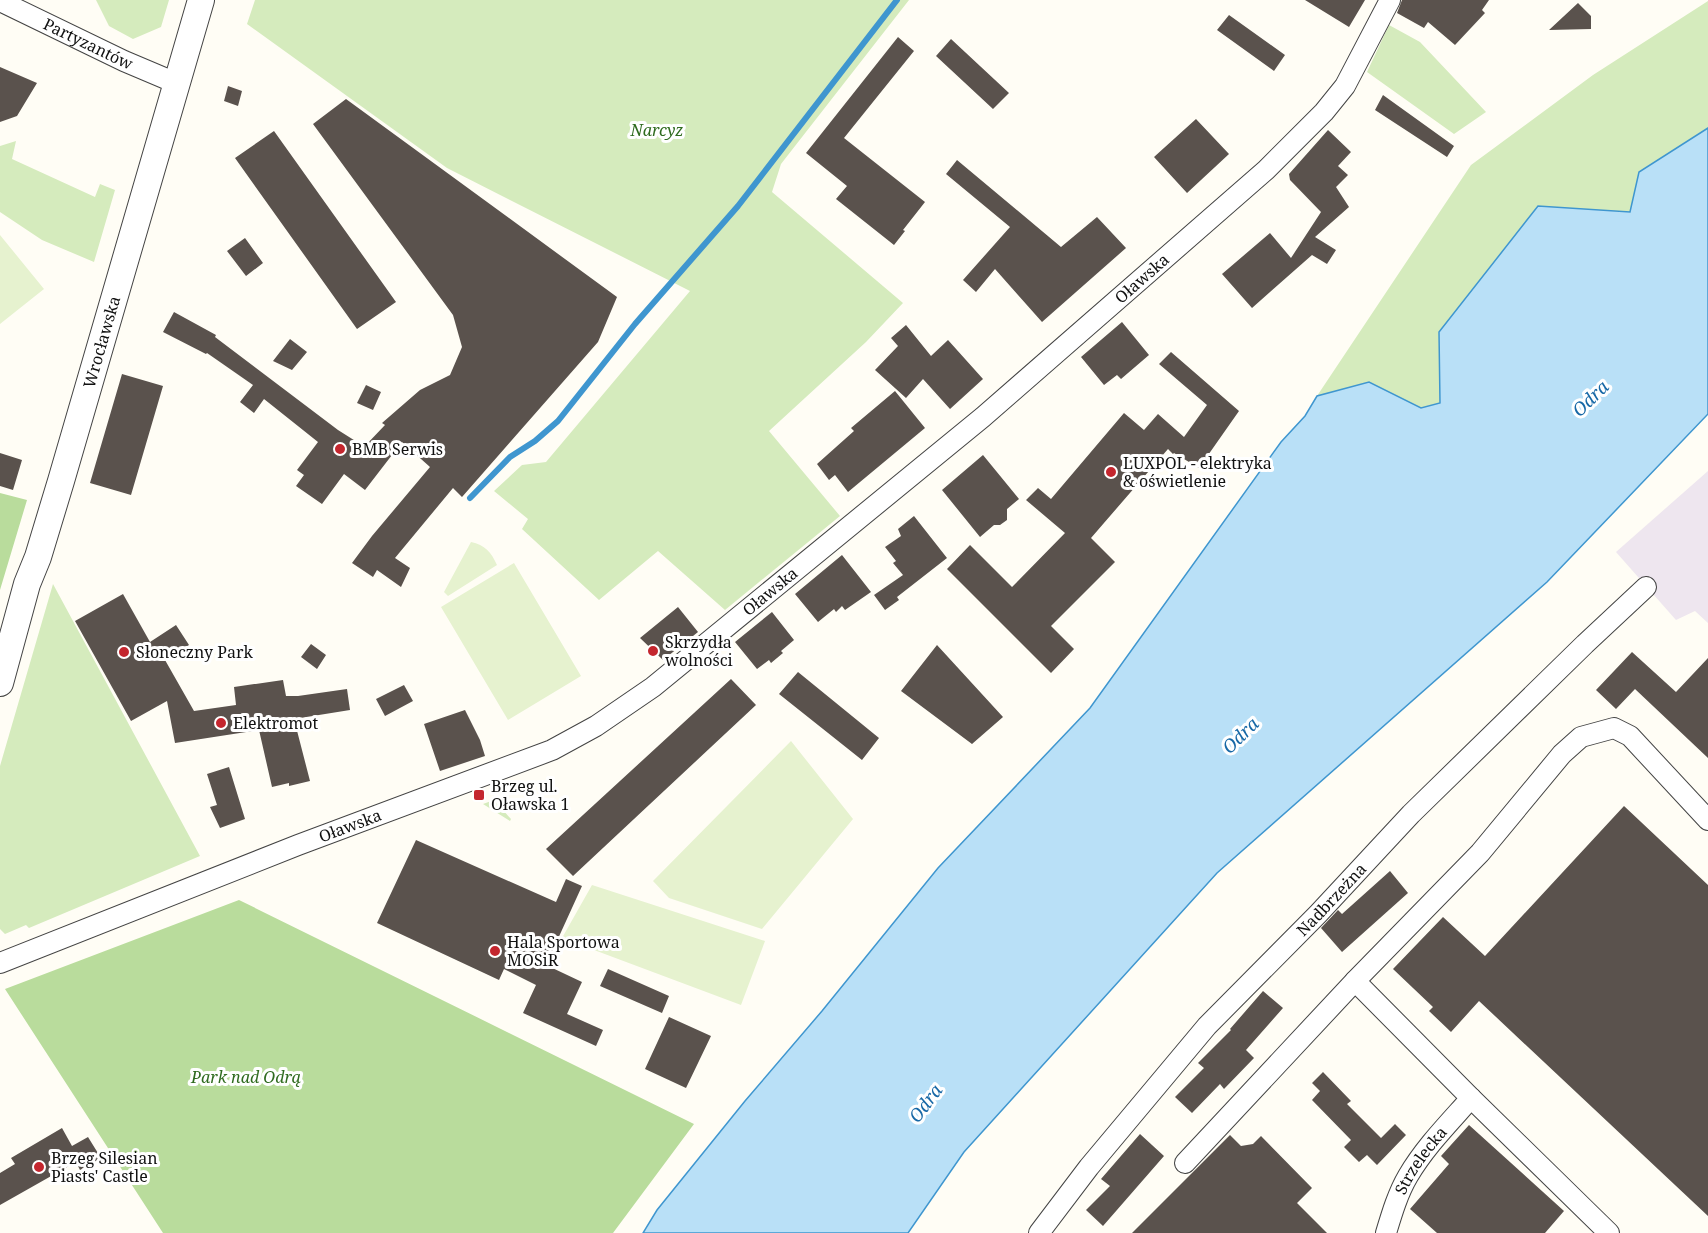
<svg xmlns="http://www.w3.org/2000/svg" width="1708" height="1233" font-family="'Noto Serif',serif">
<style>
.industrial{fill:#eee6ef}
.green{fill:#d5ebbd}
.forest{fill:#b9dc9c}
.pitch{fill:#e6f2cf}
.water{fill:#b9e0f7;stroke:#3f96cf;stroke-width:1.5}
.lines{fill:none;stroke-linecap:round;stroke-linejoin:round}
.stream{stroke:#3f96cf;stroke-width:6}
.building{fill:#5a524d}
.minor-casing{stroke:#444;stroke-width:22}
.tertiary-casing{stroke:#444;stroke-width:28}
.minor{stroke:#fff;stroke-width:20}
.tertiary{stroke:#fff;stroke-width:26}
.poi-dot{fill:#c4262e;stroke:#fff;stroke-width:2}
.labels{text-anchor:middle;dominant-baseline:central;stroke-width:6;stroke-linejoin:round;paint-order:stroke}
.street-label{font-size:16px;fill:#111;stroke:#fff}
.park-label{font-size:16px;font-style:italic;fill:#2f6b1f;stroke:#fff}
.poi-label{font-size:16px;fill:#111;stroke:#fff;text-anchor:start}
.water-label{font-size:18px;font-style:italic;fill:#1768a6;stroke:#fff}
</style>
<rect width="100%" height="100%" fill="#fffdf5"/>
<!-- industrial -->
<path class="industrial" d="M 1708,471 L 1708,623 L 1695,611 L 1676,620 L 1616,552 Z"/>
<!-- green -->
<path class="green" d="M 96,0 L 169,0 L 161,27 L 133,39 L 109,26 Z
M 255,0 L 909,0 L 788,155 L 781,164 L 772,192 L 903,303 L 866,342 L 769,431 L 840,516 L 725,610 L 658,551 L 599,600 L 522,529 L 528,519 L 494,491 L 522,465 L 546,462 L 690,291 L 447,168 L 247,24 Z
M 1708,1 L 1708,128 L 1639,172 L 1630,212 L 1439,332 L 1440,403 L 1421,408 L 1369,382 L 1317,396 L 1471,165 L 1593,75 Z
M 1389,25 L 1420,42 L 1486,112 L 1454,134 L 1367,72 Z
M 16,141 L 12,159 L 95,197 L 100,184 L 115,190 L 94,262 L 42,240 L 0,212 L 0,146 Z
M 53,584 L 200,856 L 29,928 L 26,925 L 5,934 L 0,929 L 0,766 Z
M 494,800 L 511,819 L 510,821 L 483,804 Z"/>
<!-- forest -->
<path class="forest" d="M 0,493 L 27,500 L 0,590 Z
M 239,900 L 694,1124 L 613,1233 L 163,1233 L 5,989 Z"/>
<!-- pitch -->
<path class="pitch" d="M 0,235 L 44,289 L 0,324 Z
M 471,542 C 485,545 491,552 497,565 L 448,596 L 444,592 Z
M 514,563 L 581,676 L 508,720 L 441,607 Z
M 791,741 L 853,819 L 762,929 L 669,898 L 653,881 Z
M 592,885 L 765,941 L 741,1005 L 562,938 Z"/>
<!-- water -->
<path class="water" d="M 1708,128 L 1708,414 L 1547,582 L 1217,873 L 964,1152 L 908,1233 L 643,1233 L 657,1210 L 745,1101 L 822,1011 L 938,868 L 1090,708 L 1281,442 L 1305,416 L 1317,396 L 1369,382 L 1421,408 L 1440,403 L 1439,332 L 1538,206 L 1630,212 L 1639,172 Z"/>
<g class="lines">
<!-- stream -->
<path class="stream" d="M 470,498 L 510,457 L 535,441 L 558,421 L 635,324 L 738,206 L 897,0"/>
</g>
<!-- building -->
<path class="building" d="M 1305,0 L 1365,0 L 1349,27 Z
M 1402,0 L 1489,0 L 1482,10 L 1485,13 L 1455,45 L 1428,22 L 1424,28 L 1397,13 Z
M 1578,3 L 1591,16 L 1591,29 L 1549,30 Z
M 1229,15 L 1285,55 L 1274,71 L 1217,30 Z
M 898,37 L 914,51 L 844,138 L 925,202 L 903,230 L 905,231 L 894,245 L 836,199 L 847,186 L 806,153 Z
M 951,39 L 1009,93 L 993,109 L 936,56 Z
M 0,67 L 37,83 L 17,116 L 0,122 Z
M 228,86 L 242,91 L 238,106 L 224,101 Z
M 1383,95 L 1454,146 L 1447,157 L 1375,110 Z
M 346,99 L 617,297 L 598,342 L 462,497 L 453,488 L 395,558 L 410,568 L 401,587 L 377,570 L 373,577 L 352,563 L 372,536 L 430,467 L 402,442 L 365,490 L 344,474 L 322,504 L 296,486 L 304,475 L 297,470 L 318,442 L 264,399 L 254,413 L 240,402 L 253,385 L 207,353 L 206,354 L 163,332 L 174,312 L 216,335 L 215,337 L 338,430 L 357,442 L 354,448 L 359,443 L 364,447 L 385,425 L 382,423 L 420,390 L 450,375 L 462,347 L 453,315 L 313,124 Z
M 1196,119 L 1229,154 L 1187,193 L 1154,157 Z
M 1328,130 L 1351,152 L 1338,166 L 1348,175 L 1336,187 L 1349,207 L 1315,237 L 1336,250 L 1327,264 L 1312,255 L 1252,308 L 1222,274 L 1270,233 L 1291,258 L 1321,212 L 1290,180 L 1289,174 Z
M 274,131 L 396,302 L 357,329 L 235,158 Z
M 957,160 L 1061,247 L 1097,217 L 1126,248 L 1042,322 L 995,269 L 976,292 L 963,280 L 1010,227 L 946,174 Z
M 245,238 L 263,263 L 246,276 L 227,251 Z
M 1122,322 L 1149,355 L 1121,379 L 1117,375 L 1104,385 L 1081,357 Z
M 906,325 L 931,356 L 948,340 L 983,379 L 950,409 L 923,379 L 906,398 L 875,370 L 898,346 L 891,338 Z
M 290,339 L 307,352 L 292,370 L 273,361 Z
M 1171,352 L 1239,411 L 1199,468 L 1174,453 L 1173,454 L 1168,449 L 1091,538 L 1115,562 L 1051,626 L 1074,649 L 1051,673 L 947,569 L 970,545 L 1012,587 L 1065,533 L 1026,500 L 1038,488 L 1051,499 L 1124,413 L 1144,430 L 1158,414 L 1184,437 L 1207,405 L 1159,364 Z
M 122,374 L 163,386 L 131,495 L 90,483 Z
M 366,385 L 381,392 L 373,410 L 357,403 Z
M 895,391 L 925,428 L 848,492 L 835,475 L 829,480 L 817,464 L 854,431 L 851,428 Z
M 0,453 L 22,460 L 13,490 L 0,486 Z
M 983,455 L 1019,499 L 1007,509 L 1007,520 L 1000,525 L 994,525 L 980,537 L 942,490 Z
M 914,516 L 947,558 L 897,597 L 899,600 L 885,610 L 874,595 L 903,575 L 893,563 L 896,561 L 885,547 L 901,536 L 898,529 Z
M 842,555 L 871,592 L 845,610 L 842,606 L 836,612 L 834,609 L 818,622 L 795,594 Z
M 123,594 L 150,642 L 176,625 L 189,645 L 165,660 L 194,711 L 236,705 L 234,687 L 283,680 L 286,696 L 298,696 L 347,689 L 350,710 L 294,719 L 310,781 L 289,786 L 289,783 L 272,787 L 259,730 L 175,743 L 167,701 L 131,721 L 75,621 Z
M 678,607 L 698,632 L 663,660 L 640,638 Z
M 772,612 L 794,640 L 781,651 L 783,653 L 771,663 L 769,660 L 757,669 L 735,642 Z
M 311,644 L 326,655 L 317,669 L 301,657 Z
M 937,645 L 1003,717 L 972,744 L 901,691 Z
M 1632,652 L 1676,692 L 1708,658 L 1708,758 L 1635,689 L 1616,709 L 1596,690 Z
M 798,672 L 879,738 L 862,760 L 779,694 Z
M 731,679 L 756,705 L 573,876 L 546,849 Z
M 404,685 L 413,701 L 385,716 L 376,699 Z
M 465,710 L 480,740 L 485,756 L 440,771 L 424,724 Z
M 229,767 L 245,819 L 220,828 L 210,807 L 217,805 L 207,774 Z
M 1624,806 L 1708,885 L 1708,1216 L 1479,1001 L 1451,1032 L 1429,1011 L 1433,1007 L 1393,969 L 1443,917 L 1485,956 Z
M 416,840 L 556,902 L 566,879 L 582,886 L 546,965 L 582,982 L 567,1014 L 603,1030 L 596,1046 L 523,1013 L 536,985 L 504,969 L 499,980 L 377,923 Z
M 1390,871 L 1408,893 L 1342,952 L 1321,928 L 1338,910 L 1342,914 Z
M 608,969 L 669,996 L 662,1013 L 600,986 Z
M 1263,991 L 1283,1008 L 1246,1050 L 1254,1058 L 1224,1089 L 1220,1084 L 1192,1113 L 1175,1097 L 1204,1068 L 1198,1063 L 1231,1030 L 1230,1029 Z
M 669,1017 L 711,1036 L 686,1088 L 645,1069 Z
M 1323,1072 L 1351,1101 L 1347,1104 L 1381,1138 L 1395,1124 L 1406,1135 L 1377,1165 L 1367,1155 L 1359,1162 L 1344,1147 L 1351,1140 L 1312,1100 L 1320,1091 L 1312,1083 Z
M 1469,1125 L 1564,1211 L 1545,1233 L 1437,1233 L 1410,1209 L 1449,1164 L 1441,1156 Z
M 62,1128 L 72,1146 L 88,1137 L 101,1158 L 80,1170 L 76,1162 L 0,1205 L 0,1173 L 15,1164 L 11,1158 Z
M 1140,1134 L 1164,1156 L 1103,1226 L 1086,1210 L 1110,1186 L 1101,1179 Z
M 1230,1135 L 1241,1146 L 1253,1144 L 1261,1136 L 1312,1188 L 1297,1203 L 1327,1233 L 1132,1233 Z"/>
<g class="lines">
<defs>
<g id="minor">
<path id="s1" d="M 0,1 L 124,61 L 176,83"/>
<path id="s2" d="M 0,963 L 298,845 L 552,750 L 596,726 L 653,687 L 983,417 L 1266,170 L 1324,112 L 1345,86 L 1390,0"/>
<path d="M 1355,981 L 1480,853 L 1562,754 L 1581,737 L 1614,728 L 1630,736 L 1708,820"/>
<path d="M 1185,1163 L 1355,981 L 1471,1098 L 1609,1233"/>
<path id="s3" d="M 1039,1233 L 1089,1167 L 1207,1026 L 1318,914 L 1411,814 L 1585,644 L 1646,587"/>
<path id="s4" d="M 1386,1233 C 1392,1213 1398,1193 1408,1176 C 1425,1147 1449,1123 1471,1098"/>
</g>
<g id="tertiary">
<path id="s5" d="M 0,683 L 27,584 L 38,557 L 61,481 L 201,0"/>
</g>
</defs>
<!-- minor casing -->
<use href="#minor" class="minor-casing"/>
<!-- tertiary casing -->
<use href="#tertiary" class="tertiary-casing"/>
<!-- minor -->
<use href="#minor" class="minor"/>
<!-- tertiary -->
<use href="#tertiary" class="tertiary"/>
</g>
<!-- markers -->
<g class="poi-dot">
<circle cx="340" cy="449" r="6"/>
<circle cx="1111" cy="472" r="6"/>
<circle cx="653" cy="651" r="6"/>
<circle cx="124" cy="652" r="6"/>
<circle cx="221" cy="723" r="6"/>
<rect x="473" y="789" width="12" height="12" rx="3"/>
<circle cx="495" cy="951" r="6"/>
<circle cx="39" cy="1167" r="6"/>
</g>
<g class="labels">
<!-- street labels -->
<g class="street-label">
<text stroke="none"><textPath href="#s1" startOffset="98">Partyzantów</textPath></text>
<text stroke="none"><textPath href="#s2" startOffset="1348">Oławska</textPath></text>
<text stroke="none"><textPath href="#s5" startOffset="356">Wrocławska</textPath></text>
<text stroke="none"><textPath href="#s2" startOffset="862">Oławska</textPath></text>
<text stroke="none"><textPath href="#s2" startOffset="376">Oławska</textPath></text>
<text stroke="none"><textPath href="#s3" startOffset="444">Nadbrzeżna</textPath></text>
<text stroke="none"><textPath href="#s4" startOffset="81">Strzelecka</textPath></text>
</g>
<!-- park labels -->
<g class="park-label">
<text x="657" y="130">Narcyz</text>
<text x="246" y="1077">Park nad Odrą</text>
</g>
<!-- poi labels -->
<g class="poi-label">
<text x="352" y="449">BMB Serwis</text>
<text x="1123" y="463">LUXPOL - elektryka<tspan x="1123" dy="18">&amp; oświetlenie</tspan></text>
<text x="665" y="642">Skrzydła<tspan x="665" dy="18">wolności</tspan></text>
<text x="136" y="652">Słoneczny Park</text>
<text x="233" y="723">Elektromot</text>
<text x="491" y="786">Brzeg ul.<tspan x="491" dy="18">Oławska 1</tspan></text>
<text x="507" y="942">Hala Sportowa<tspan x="507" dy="18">MOSiR</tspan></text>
<text x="51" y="1158">Brzeg Silesian<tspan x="51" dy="18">Piasts' Castle</tspan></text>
</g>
<!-- water labels -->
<g class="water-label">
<text transform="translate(1590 398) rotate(-44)">Odra</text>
<text transform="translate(1240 735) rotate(-44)">Odra</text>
<text transform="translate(925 1103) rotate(-53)">Odra</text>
</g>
</g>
</svg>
